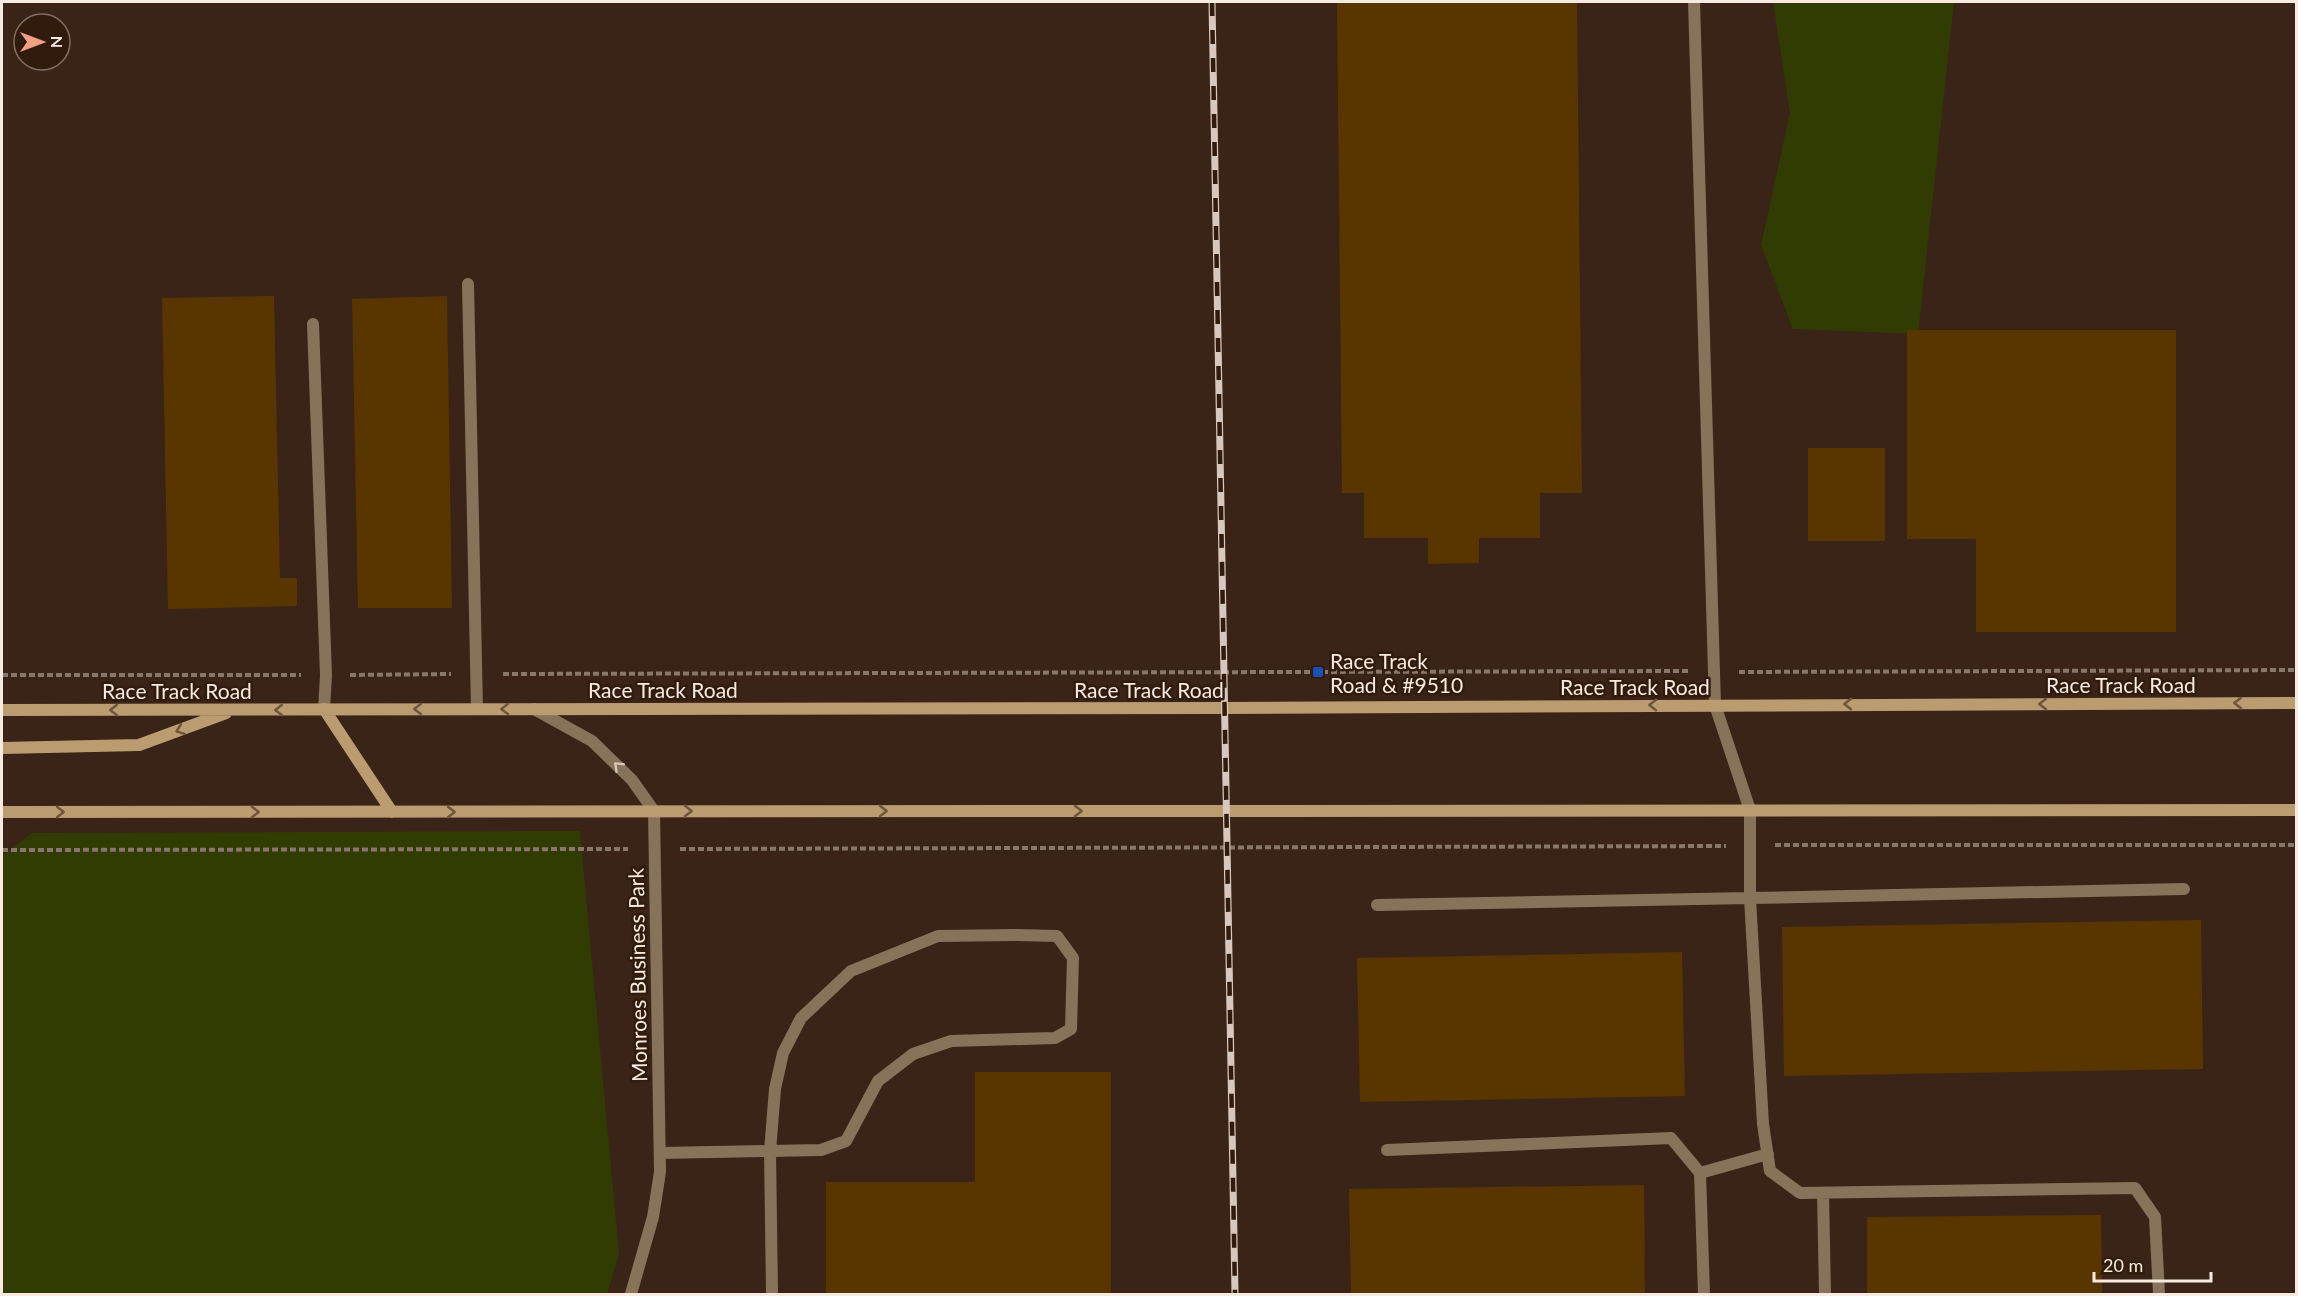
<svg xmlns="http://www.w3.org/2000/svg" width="2298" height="1296" font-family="Lato,sans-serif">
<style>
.green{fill:#313c02}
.building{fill:#593600}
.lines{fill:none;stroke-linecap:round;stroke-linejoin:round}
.path{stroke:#8a776b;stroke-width:4;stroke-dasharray:6 3;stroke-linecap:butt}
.service{stroke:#867359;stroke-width:12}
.minor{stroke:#867359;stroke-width:12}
.secondary{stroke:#bb9c71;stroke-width:12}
.rail-casing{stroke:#d7c7bd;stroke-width:7}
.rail{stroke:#301b0d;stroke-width:4.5;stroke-dasharray:14;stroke-linecap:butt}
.oneway{stroke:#6f553a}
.oneway2{stroke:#d6c6b8}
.transit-dot{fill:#1a4fb4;stroke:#301b0d;stroke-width:2}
.labels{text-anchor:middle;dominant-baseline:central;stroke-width:5;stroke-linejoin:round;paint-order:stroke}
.poi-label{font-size:21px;fill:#f9eae1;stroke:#301b0d;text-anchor:start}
.street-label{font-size:21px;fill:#f9eae1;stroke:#301b0d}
</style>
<rect width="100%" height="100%" fill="#3a2417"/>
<!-- green -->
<path class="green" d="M 1773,2 L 1954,2 L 1918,334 L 1793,329 L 1761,245 L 1790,113 Z
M 580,831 L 619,1254 L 607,1294 L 2,1294 L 2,856 L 32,833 Z"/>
<!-- building -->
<path class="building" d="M 1337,2 L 1577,2 L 1582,493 L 1540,493 L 1540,538 L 1479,538 L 1479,563 L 1428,564 L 1428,538 L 1364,538 L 1364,493 L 1342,493 Z
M 274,296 L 280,578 L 297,578 L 297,606 L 168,609 L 162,298 Z
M 447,296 L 452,608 L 358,608 L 352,299 Z
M 1907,330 L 2176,330 L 2176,632 L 1976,632 L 1976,539 L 1907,539 Z
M 1808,448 L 1885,448 L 1885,541 L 1808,541 Z
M 2201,920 L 2203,1069 L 1784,1076 L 1782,927 Z
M 1682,952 L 1685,1096 L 1360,1102 L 1357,958 Z
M 975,1072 L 1111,1072 L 1111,1294 L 826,1294 L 826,1182 L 975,1182 Z
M 1644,1185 L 1645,1294 L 1351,1294 L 1349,1189 Z
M 2101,1215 L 2102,1294 L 1867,1294 L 1867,1217 Z"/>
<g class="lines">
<!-- path -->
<path class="path" d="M 1739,672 L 2296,670
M 503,674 L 1690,671
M 2,675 L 301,675
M 350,675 L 451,674
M 1775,845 L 2296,845
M 680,849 L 1726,846
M 2,850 L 628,849"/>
<!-- service -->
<path class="service" d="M 1694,2 L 1715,705 L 1750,810 L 1750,898 L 2184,889
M 468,284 L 477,709
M 313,324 L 326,675 L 324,709
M 1377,905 L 1750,898 L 1763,1124 L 1770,1171 L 1800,1193 L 2135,1188 L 2155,1217 L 2159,1294
M 1013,935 L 1057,936 L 1073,958 L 1071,1029 L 1055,1038 L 951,1041 L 913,1054 L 878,1081 L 846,1141 L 821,1150 L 770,1151 L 775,1089 L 783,1053 L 801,1018 L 851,971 L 938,936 Z
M 1387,1150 L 1671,1138 L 1700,1173
M 660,1153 L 770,1151 L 772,1294
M 1823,1193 L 1825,1294
M 1704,1294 L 1700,1173 L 1768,1154"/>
<!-- minor -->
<path class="minor" d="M 534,709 L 592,741 L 632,780 L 654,811 L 660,1172 L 653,1217 L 631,1294"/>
<!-- secondary -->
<path class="secondary" d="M 324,709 L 392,812
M 2,710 L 1225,708 L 2296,703
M 2,748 L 139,745 L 226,713
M 2,812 L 2296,810"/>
<defs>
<path id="rail" d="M 1212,2 L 1235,1294"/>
</defs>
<!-- rail casing -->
<use href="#rail" class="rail-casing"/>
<!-- rail -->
<use href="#rail" class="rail"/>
</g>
<!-- one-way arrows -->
<defs><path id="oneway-chevron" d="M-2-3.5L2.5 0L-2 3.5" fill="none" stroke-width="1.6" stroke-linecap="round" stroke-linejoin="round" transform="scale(1.5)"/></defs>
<g class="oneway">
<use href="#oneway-chevron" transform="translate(2238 703) rotate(180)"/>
<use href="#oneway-chevron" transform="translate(1848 704) rotate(180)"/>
<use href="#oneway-chevron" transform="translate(2043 704) rotate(180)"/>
<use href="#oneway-chevron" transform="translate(1653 705) rotate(180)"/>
<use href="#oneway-chevron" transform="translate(418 709) rotate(180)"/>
<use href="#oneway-chevron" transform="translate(505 709) rotate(179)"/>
<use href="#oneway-chevron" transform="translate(114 710) rotate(180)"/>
<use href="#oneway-chevron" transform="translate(279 710) rotate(180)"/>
<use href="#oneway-chevron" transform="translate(180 730) rotate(160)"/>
<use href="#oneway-chevron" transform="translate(688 811)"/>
<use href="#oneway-chevron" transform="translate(883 811)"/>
<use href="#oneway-chevron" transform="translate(1078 811)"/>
<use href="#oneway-chevron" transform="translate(60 812)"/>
<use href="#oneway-chevron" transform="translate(255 812)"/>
<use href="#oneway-chevron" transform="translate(451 812)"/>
</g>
<use class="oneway2" href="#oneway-chevron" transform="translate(618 766) rotate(-136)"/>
<!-- markers -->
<rect class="transit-dot" x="1312" y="666" width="12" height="12" rx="3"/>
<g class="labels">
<!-- poi labels -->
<g class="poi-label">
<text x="1330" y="660">Race Track<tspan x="1330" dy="24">Road &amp; #9510</tspan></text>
</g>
<!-- street labels -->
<g class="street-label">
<text x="2121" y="684">Race Track Road</text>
<text x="1635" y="686">Race Track Road</text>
<text x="663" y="689">Race Track Road</text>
<text x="1149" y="689">Race Track Road</text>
<text x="177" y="690">Race Track Road</text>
<text transform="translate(637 975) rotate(-91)">Monroes Business Park</text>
</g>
</g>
<!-- border -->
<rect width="2298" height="1296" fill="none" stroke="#f9eae1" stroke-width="6"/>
<!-- north arrow -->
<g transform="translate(42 42) rotate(90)"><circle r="28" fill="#301b0d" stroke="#806e62" stroke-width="1.5"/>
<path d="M0-4.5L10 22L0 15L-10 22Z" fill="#f39f86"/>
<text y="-9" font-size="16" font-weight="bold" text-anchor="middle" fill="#f9eae1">N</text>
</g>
<!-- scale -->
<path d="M2094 1272v9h117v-9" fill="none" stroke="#f9eae1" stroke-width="3"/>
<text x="2103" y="1272" font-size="18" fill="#f9eae1" stroke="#301b0d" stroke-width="4.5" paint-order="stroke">20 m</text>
</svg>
